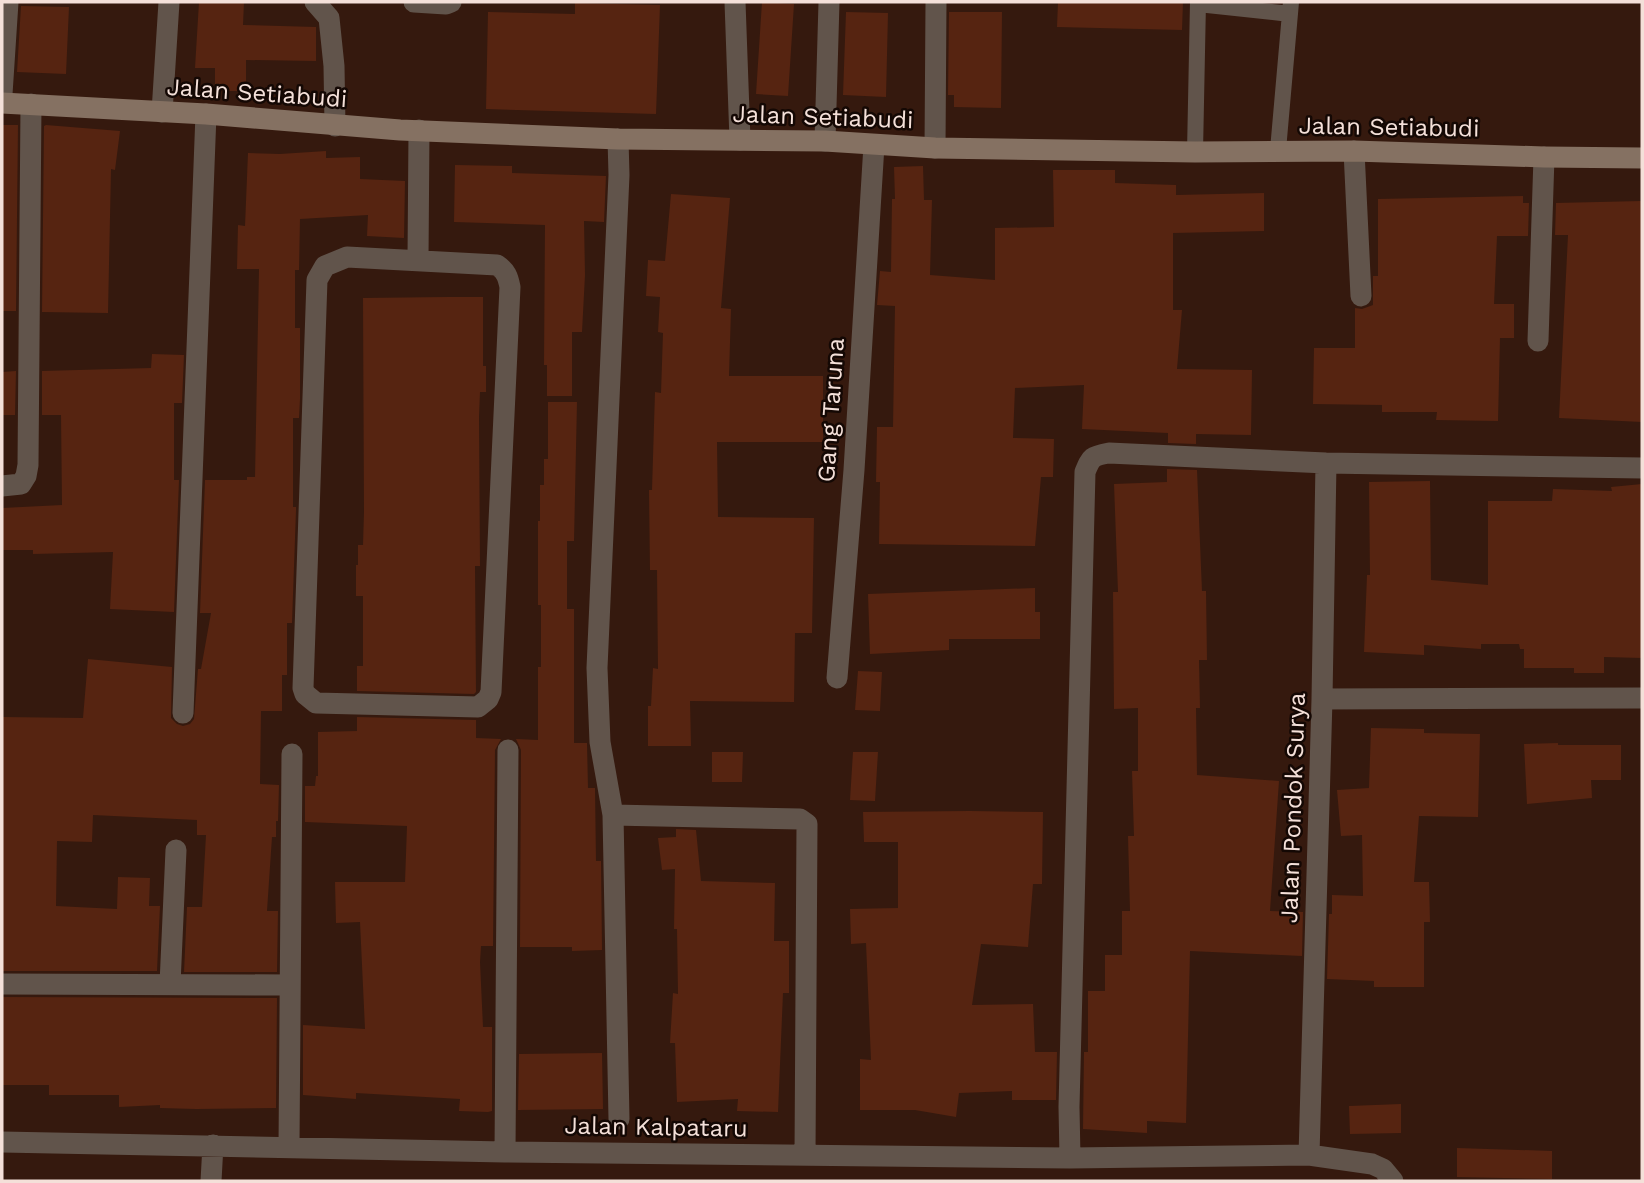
<svg xmlns="http://www.w3.org/2000/svg" width="1644" height="1183" font-family="'Work Sans',sans-serif">
<style>
.building{fill:#562411}
.lines{fill:none;stroke-linecap:round;stroke-linejoin:round}
.lane{stroke:#61544b;stroke-width:16}
.street{stroke:#61544b;stroke-width:21}
.secondary{stroke:#857162;stroke-width:21}
.labels{text-anchor:middle;dominant-baseline:central;stroke-width:5;stroke-linejoin:round;paint-order:stroke}
.street-label{font-size:24px;fill:#f4e0d9;stroke:#140804}
</style>
<rect width="100%" height="100%" fill="#35190e"/>
<!-- building -->
<path class="building" d="M 199,2 L 244,2 L 243,25 L 316,27 L 316,61 L 246,60 L 246,91 L 215,91 L 215,68 L 195,68 Z
M 762,2 L 794,4 L 788,96 L 756,94 Z
M 1058,2 L 1183,2 L 1182,30 L 1057,27 Z
M 575,3 L 660,5 L 656,114 L 486,109 L 488,12 L 575,14 Z
M 21,6 L 69,7 L 66,74 L 17,72 Z
M 846,12 L 888,13 L 886,97 L 843,95 Z
M 949,12 L 1002,12 L 1001,108 L 954,107 L 954,95 L 948,95 Z
M 2,125 L 18,125 L 16,311 L 2,311 Z
M 46,125 L 120,131 L 115,170 L 111,169 L 108,313 L 42,312 L 44,126 Z
M 326,151 L 326,158 L 360,157 L 360,179 L 405,181 L 404,238 L 367,236 L 368,215 L 300,219 L 299,270 L 295,270 L 295,328 L 300,328 L 300,399 L 299,418 L 293,418 L 293,507 L 296,507 L 296,510 L 292,623 L 287,623 L 287,675 L 282,675 L 282,711 L 261,711 L 260,784 L 279,785 L 278,821 L 276,821 L 276,837 L 272,837 L 267,911 L 278,911 L 277,972 L 184,972 L 187,907 L 202,907 L 206,835 L 197,835 L 197,820 L 93,815 L 92,842 L 57,841 L 56,906 L 117,909 L 118,877 L 150,878 L 149,906 L 160,906 L 157,971 L 2,971 L 2,717 L 83,718 L 88,659 L 172,667 L 171,718 L 177,724 L 183,726 L 190,724 L 194,719 L 198,669 L 201,669 L 211,613 L 200,613 L 205,480 L 247,480 L 247,477 L 255,477 L 259,269 L 237,269 L 238,225 L 245,226 L 248,153 L 280,154 Z
M 455,165 L 512,166 L 512,173 L 606,176 L 604,222 L 584,221 L 585,275 L 582,332 L 572,332 L 572,396 L 547,396 L 547,365 L 544,365 L 545,225 L 454,222 Z
M 923,166 L 924,200 L 932,200 L 930,275 L 995,280 L 995,228 L 1054,227 L 1053,170 L 1115,170 L 1115,183 L 1176,185 L 1176,195 L 1264,193 L 1264,231 L 1173,233 L 1173,310 L 1182,310 L 1177,369 L 1252,370 L 1251,435 L 1196,434 L 1196,444 L 1168,443 L 1168,433 L 1082,429 L 1084,385 L 1015,388 L 1013,438 L 1054,439 L 1053,477 L 1041,477 L 1035,546 L 879,544 L 880,482 L 876,482 L 877,427 L 893,427 L 895,306 L 877,305 L 880,271 L 891,272 L 892,199 L 895,199 L 894,167 Z
M 671,194 L 730,198 L 721,308 L 731,309 L 729,376 L 823,376 L 823,442 L 717,442 L 718,517 L 814,518 L 812,633 L 795,633 L 794,702 L 690,701 L 691,746 L 648,746 L 648,706 L 651,706 L 653,668 L 658,669 L 657,570 L 650,570 L 649,490 L 652,490 L 655,392 L 661,393 L 663,333 L 658,332 L 660,297 L 646,296 L 648,260 L 665,261 Z
M 1523,196 L 1523,203 L 1529,203 L 1528,236 L 1497,236 L 1494,304 L 1514,304 L 1514,338 L 1500,338 L 1498,421 L 1436,420 L 1437,412 L 1382,412 L 1382,405 L 1313,404 L 1314,348 L 1355,348 L 1355,308 L 1362,309 L 1373,305 L 1373,276 L 1378,276 L 1378,199 Z
M 1642,201 L 1642,422 L 1559,418 L 1568,235 L 1555,235 L 1556,203 Z
M 447,297 L 483,297 L 483,366 L 486,366 L 486,392 L 480,392 L 479,417 L 480,566 L 475,566 L 476,692 L 474,694 L 357,691 L 357,666 L 363,666 L 363,596 L 356,596 L 356,565 L 358,565 L 358,545 L 363,545 L 364,512 L 363,298 Z
M 152,354 L 184,355 L 182,403 L 174,403 L 174,480 L 179,480 L 174,612 L 110,609 L 113,552 L 33,554 L 33,550 L 2,550 L 2,508 L 62,505 L 61,415 L 42,415 L 42,371 L 151,368 Z
M 16,371 L 15,415 L 2,415 L 2,372 Z
M 548,402 L 577,402 L 574,541 L 567,541 L 567,609 L 574,609 L 574,743 L 587,743 L 588,788 L 595,788 L 596,861 L 601,861 L 602,950 L 572,951 L 572,947 L 520,947 L 521,750 L 516,739 L 538,740 L 538,667 L 541,667 L 541,605 L 538,605 L 538,521 L 540,521 L 540,485 L 544,485 L 544,459 L 548,459 Z
M 1167,469 L 1197,470 L 1202,591 L 1206,591 L 1207,660 L 1199,660 L 1200,708 L 1196,708 L 1197,775 L 1279,781 L 1270,911 L 1303,912 L 1302,956 L 1190,951 L 1186,1123 L 1147,1121 L 1147,1133 L 1083,1129 L 1084,1052 L 1088,1052 L 1088,991 L 1105,991 L 1105,955 L 1122,955 L 1122,911 L 1130,911 L 1128,836 L 1134,836 L 1132,771 L 1138,771 L 1138,708 L 1114,709 L 1113,592 L 1118,592 L 1114,484 L 1167,482 Z
M 1430,481 L 1431,580 L 1488,585 L 1488,501 L 1552,501 L 1553,489 L 1612,491 L 1611,487 L 1642,484 L 1642,658 L 1604,657 L 1604,673 L 1574,673 L 1574,668 L 1524,668 L 1524,649 L 1520,649 L 1519,644 L 1481,644 L 1481,649 L 1424,645 L 1424,655 L 1364,652 L 1367,575 L 1370,575 L 1369,482 Z
M 1035,588 L 1035,612 L 1040,612 L 1040,639 L 949,639 L 949,650 L 870,654 L 868,594 Z
M 858,671 L 882,672 L 880,711 L 855,710 Z
M 357,717 L 476,720 L 476,738 L 501,739 L 495,750 L 493,946 L 481,946 L 480,962 L 483,1027 L 492,1027 L 492,1111 L 488,1112 L 459,1111 L 460,1099 L 356,1093 L 356,1099 L 303,1095 L 303,1025 L 365,1029 L 360,922 L 336,923 L 335,882 L 405,882 L 407,826 L 305,822 L 305,786 L 315,786 L 316,776 L 318,776 L 318,732 L 357,731 Z
M 1371,728 L 1424,729 L 1424,733 L 1480,734 L 1478,817 L 1419,816 L 1414,882 L 1429,882 L 1430,922 L 1424,922 L 1424,987 L 1374,987 L 1374,981 L 1327,979 L 1329,914 L 1332,914 L 1332,895 L 1363,896 L 1362,835 L 1341,836 L 1337,790 L 1369,788 Z
M 1558,743 L 1558,745 L 1621,745 L 1621,780 L 1591,780 L 1592,798 L 1527,804 L 1524,744 Z
M 712,752 L 743,752 L 742,782 L 712,782 Z
M 853,752 L 878,752 L 875,801 L 850,800 Z
M 970,811 L 1043,812 L 1042,884 L 1033,884 L 1028,947 L 981,944 L 972,1005 L 1033,1004 L 1035,1052 L 1057,1052 L 1056,1100 L 1012,1100 L 1012,1091 L 959,1093 L 956,1117 L 915,1110 L 860,1110 L 860,1059 L 871,1060 L 866,943 L 851,944 L 850,909 L 898,908 L 898,842 L 864,842 L 863,812 Z
M 676,829 L 696,830 L 701,881 L 775,883 L 774,941 L 789,941 L 789,993 L 783,993 L 778,1112 L 737,1111 L 738,1099 L 677,1102 L 675,1043 L 670,1043 L 673,993 L 678,994 L 677,929 L 674,929 L 675,869 L 662,870 L 658,838 L 676,837 Z
M 2,997 L 277,998 L 276,1108 L 196,1109 L 160,1108 L 160,1105 L 119,1107 L 119,1095 L 49,1095 L 49,1085 L 2,1085 Z
M 602,1053 L 603,1109 L 518,1110 L 519,1054 Z
M 1401,1104 L 1401,1133 L 1350,1134 L 1349,1106 Z
M 1457,1148 L 1552,1151 L 1552,1179 L 1457,1177 Z"/>
<g class="lines">
<!-- lane -->
<path class="lane" d="M 1198,4 L 1290,14
M 1278,150 L 1291,2
M 1195,152 L 1198,2"/>
<!-- street -->
<path class="street" d="M 315,2 L 329,18 L 334,66 L 335,126
M 414,2 L 446,4 L 451,2
M 735,2 L 740,140
M 2,94 L 8,2
M 162,112 L 169,2
M 618,139 L 619,175 L 597,668 L 600,742 L 613,815 L 619,1119
M 825,141 L 829,2
M 935,148 L 936,2
M 1354,151 L 1361,296
M 347,257 L 497,265 C 506,271 508,277 510,287 L 491,692 L 488,699 L 478,707 L 316,703 L 305,694 L 303,688 L 317,280 L 325,266 Z
M 418,260 L 419,130
M 1538,341 L 1544,157
M 2,486 L 21,484 L 26,476 L 28,465 L 31,104
M 837,678 L 854,470 L 874,145
M 1322,699 L 1642,698
M 183,713 L 206,114
M 613,815 L 800,819 L 807,824 L 805,1155
M 2,984 L 290,985
M 170,984 L 176,850
M 2,1142 L 505,1152 L 1070,1158 L 1309,1155 L 1372,1164 L 1383,1169 L 1393,1181
M 289,1147 L 292,754
M 505,1152 L 508,750
M 1309,1155 L 1322,699 L 1326,463
M 1070,1158 L 1069,1107 L 1085,472 C 1091,457 1092,456 1109,453 L 1326,463 L 1642,468
M 211,1181 L 213,1145"/>
<!-- secondary -->
<path class="secondary" d="M 2,103 L 206,114 L 400,130 L 618,139 L 825,141 L 935,148 L 1195,152 L 1354,151 L 1544,157 L 1642,158"/>
</g>
<g class="labels">
<!-- street labels -->
<g class="street-label">
<text transform="translate(257 93) rotate(4)">Jalan Setiabudi</text>
<text transform="translate(823 117) rotate(2)">Jalan Setiabudi</text>
<text transform="translate(1389 127) rotate(1)">Jalan Setiabudi</text>
<text transform="translate(831 410) rotate(-86)">Gang Taruna</text>
<text transform="translate(1293 808) rotate(-88)">Jalan Pondok Surya</text>
<text transform="translate(656 1127) rotate(1)">Jalan Kalpataru</text>
</g>
</g>
<!-- border -->
<rect width="1644" height="1183" fill="none" stroke="#f4e0d9" stroke-width="7"/>
</svg>
